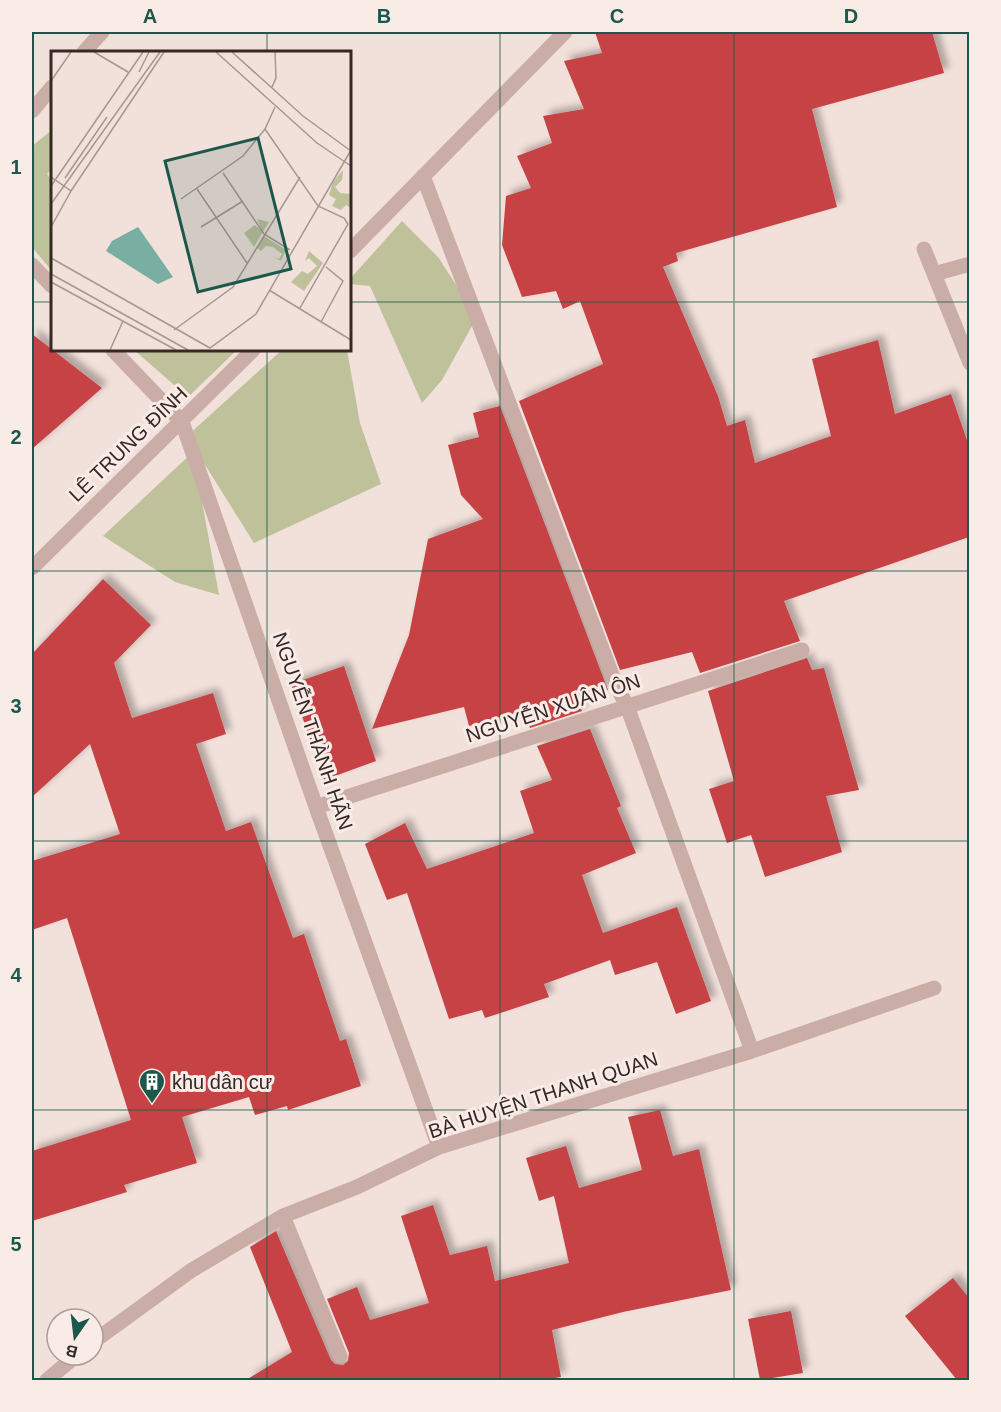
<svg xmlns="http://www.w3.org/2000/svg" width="1001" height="1412" font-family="Helvetica,sans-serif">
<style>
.green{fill:#bec19a}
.building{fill:#c74345;filter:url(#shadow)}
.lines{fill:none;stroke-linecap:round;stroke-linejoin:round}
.minor{stroke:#caada6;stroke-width:15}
.grid{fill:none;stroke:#1c574c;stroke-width:1.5;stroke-opacity:0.55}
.labels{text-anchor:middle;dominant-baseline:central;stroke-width:6;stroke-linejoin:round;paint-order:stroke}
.street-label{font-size:20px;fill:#362827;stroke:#f9ece6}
.poi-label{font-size:20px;fill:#362827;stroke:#f9ece6;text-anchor:start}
.inset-road{fill:none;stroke:#a79692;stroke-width:1.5}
.view{fill:#1c574c;fill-opacity:0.15;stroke:#1c574c;stroke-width:3}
.inset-edge{fill:none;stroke:#362827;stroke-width:3}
.neatline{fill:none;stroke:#1c574c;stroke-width:2}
.grid-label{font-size:20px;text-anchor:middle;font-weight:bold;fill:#1c574c}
</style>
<defs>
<filter id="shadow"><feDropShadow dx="5.5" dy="-5.5" stdDeviation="3" flood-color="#0004"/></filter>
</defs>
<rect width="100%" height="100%" fill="#f2e0da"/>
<!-- green -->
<path class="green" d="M 52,130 L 52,169 L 47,174 L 52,181 L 52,271 L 32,247 L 32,146 Z
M 402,221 L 438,257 L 477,317 L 442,380 L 422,403 L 370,286 L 350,284 L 350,279 Z
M 134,350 L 237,350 L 188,397 Z
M 282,350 L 347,350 L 360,423 L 381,484 L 254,543 L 187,436 Z
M 193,452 L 219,595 L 175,582 L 103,536 Z"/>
<!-- building -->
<path class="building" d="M 595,32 L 932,32 L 944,73 L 812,109 L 837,207 L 676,253 L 678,261 L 663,267 L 718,396 L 727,426 L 745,420 L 755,463 L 831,436 L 812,359 L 878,340 L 895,414 L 951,394 L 969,446 L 969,537 L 784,601 L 800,641 L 700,673 L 692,652 L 620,670 L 519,401 L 603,364 L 580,301 L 563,309 L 556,291 L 522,297 L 502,245 L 506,196 L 531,188 L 517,156 L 552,143 L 543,116 L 584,109 L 564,61 L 602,53 Z
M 32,334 L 102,388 L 32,449 Z
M 500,406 L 608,690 L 578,700 L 582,711 L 530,728 L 526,717 L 518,719 L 515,713 L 469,726 L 464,707 L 372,729 L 409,635 L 428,539 L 483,519 L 461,495 L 448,445 L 479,437 L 473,413 Z
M 103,579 L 151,625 L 114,663 L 132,718 L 213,693 L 226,734 L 196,744 L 226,831 L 251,822 L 293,938 L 304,934 L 340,1041 L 346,1039 L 361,1086 L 288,1110 L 287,1106 L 255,1115 L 249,1097 L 182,1117 L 197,1163 L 124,1185 L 127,1192 L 32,1221 L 32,1151 L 131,1120 L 67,918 L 32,930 L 32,861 L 120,834 L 90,744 L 32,797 L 32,654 Z
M 807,658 L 812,670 L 824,668 L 859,790 L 826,796 L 842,852 L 765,877 L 751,835 L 727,843 L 709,789 L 734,781 L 708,691 Z
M 344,666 L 376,761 L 324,780 L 291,684 Z
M 590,729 L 621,806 L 617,808 L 636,853 L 582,875 L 603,933 L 677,907 L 711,1001 L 676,1014 L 657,962 L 615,975 L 610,960 L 544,984 L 549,997 L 485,1018 L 482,1010 L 449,1019 L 407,893 L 387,900 L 365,844 L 405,823 L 427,869 L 534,833 L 520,791 L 552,780 L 537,746 Z
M 660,1110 L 673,1156 L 699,1149 L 731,1290 L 623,1312 L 552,1330 L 561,1377 L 543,1380 L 246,1380 L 292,1352 L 250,1247 L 276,1231 L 331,1360 L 335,1364 L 343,1365 L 348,1361 L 349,1353 L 327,1299 L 357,1287 L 370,1320 L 429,1303 L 401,1216 L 433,1205 L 450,1255 L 487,1246 L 495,1281 L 569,1263 L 554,1196 L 539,1201 L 526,1158 L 566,1146 L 579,1188 L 642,1170 L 628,1117 Z
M 953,1278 L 969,1298 L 969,1380 L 957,1380 L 905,1316 Z
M 791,1311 L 803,1373 L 760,1380 L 748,1319 Z"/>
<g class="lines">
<!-- minor -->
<path class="minor" d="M 84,52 L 102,32
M 32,111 L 52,87
M 423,176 L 615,683 L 627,706 L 752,1051
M 924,249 L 970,363
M 350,251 L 565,32
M 32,265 L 52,286
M 934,274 L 970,264
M 113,350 L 182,422 L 316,807 L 439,1147
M 32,568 L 253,350
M 316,807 L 802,650
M 283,1216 L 340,1356
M 93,1342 L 192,1270 L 283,1216 L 357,1187 L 439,1147 L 752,1051 L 934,988
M 47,1380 L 77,1355"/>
</g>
<!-- grid -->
<path class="grid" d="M 267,32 L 267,52M 500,32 L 500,1380M 734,32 L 734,1380M 32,302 L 52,302M 350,302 L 970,302M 267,350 L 267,1380M 32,571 L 970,571M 32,841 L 970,841M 32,1110 L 970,1110"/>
<!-- icons -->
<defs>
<symbol id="building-pin" viewBox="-11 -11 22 30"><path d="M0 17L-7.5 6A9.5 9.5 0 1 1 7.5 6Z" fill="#1c574c" stroke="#f9ece6"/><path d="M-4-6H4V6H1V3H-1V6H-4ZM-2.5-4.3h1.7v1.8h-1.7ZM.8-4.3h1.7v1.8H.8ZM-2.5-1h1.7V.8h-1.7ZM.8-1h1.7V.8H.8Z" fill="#fff"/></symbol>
</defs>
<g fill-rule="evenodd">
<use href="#building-pin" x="137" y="1067" width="30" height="40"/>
</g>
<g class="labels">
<!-- street labels -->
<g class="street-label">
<text transform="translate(128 444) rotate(-44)">LÊ TRUNG ĐÌNH</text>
<text transform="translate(553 708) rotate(-18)">NGUYỄN XUÂN ÔN</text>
<text transform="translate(313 731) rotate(71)">NGUYỄN THÀNH HÃN</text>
<text transform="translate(543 1095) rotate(-18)">BÀ HUYỆN THANH QUAN</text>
</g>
<!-- poi labels -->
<g class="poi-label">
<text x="172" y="1082">khu dân cư</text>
</g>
</g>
<!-- overview -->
<g transform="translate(51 51)">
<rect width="300" height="300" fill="#f2e0da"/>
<path d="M 292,119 L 291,129 L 284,136 L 289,142 L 300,143 L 300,157 L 295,154 L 290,159 L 281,155 L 285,148 L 278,144 L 282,131 ZM 206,168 L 218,171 L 203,196 L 193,182 L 204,174 L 211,180 ZM 213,185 L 235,199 L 230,210 L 221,205 L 228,208 L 231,203 L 222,196 L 215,195 L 210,200 L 206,197 ZM 258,200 L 272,212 L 253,240 L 240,231 L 251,220 L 257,223 L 266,215 L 258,207 L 254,210 Z" fill="#bec19a"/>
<path d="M 87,176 L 122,226 L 107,233 L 55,200 L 61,190 Z" fill="#79afa3"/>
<path class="inset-road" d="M 43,1 L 77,21M 165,1 L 266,92 L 300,115M 181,1 L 252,65 L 300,100M 88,21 L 98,1M 0,30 L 20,1M 221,36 L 225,27 L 224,1M 214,78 L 267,155 L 293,167 L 297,173 L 249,257M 172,122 L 213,183 L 239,199M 0,126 L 20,140 L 0,176M 14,127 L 56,66M 0,135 L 92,1M 146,138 L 196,212M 20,140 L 113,1M 130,148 L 192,105 L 214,78 L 224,56M 0,153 L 109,1M 150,176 L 192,150M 0,207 L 159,297 L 205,263 L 300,99M 0,223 L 137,299M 0,231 L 125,299M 218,239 L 300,289M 270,271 L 292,230 L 275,216M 123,279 L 182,236 L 249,126M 59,299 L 72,270"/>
<path class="view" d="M 207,87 L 240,218 L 147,241 L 114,110 Z"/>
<rect width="300" height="300" class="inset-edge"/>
</g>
<!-- border -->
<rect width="1001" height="1412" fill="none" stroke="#f9ece6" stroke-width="66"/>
<!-- north arrow -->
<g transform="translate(75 1337) rotate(194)"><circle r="28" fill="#f9ece6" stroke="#ab9e9a" stroke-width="1.5"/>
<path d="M0-4.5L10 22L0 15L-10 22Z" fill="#1c574c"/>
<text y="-9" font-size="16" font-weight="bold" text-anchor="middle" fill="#362827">B</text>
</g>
<rect x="33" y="33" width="935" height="1346" class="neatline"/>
<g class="grid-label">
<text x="150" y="23">A</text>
<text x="384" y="23">B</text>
<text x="617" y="23">C</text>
<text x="851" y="23">D</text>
<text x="16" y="174">1</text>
<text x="16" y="444">2</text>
<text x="16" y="713">3</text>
<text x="16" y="982">4</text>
<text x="16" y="1251">5</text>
</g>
</svg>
